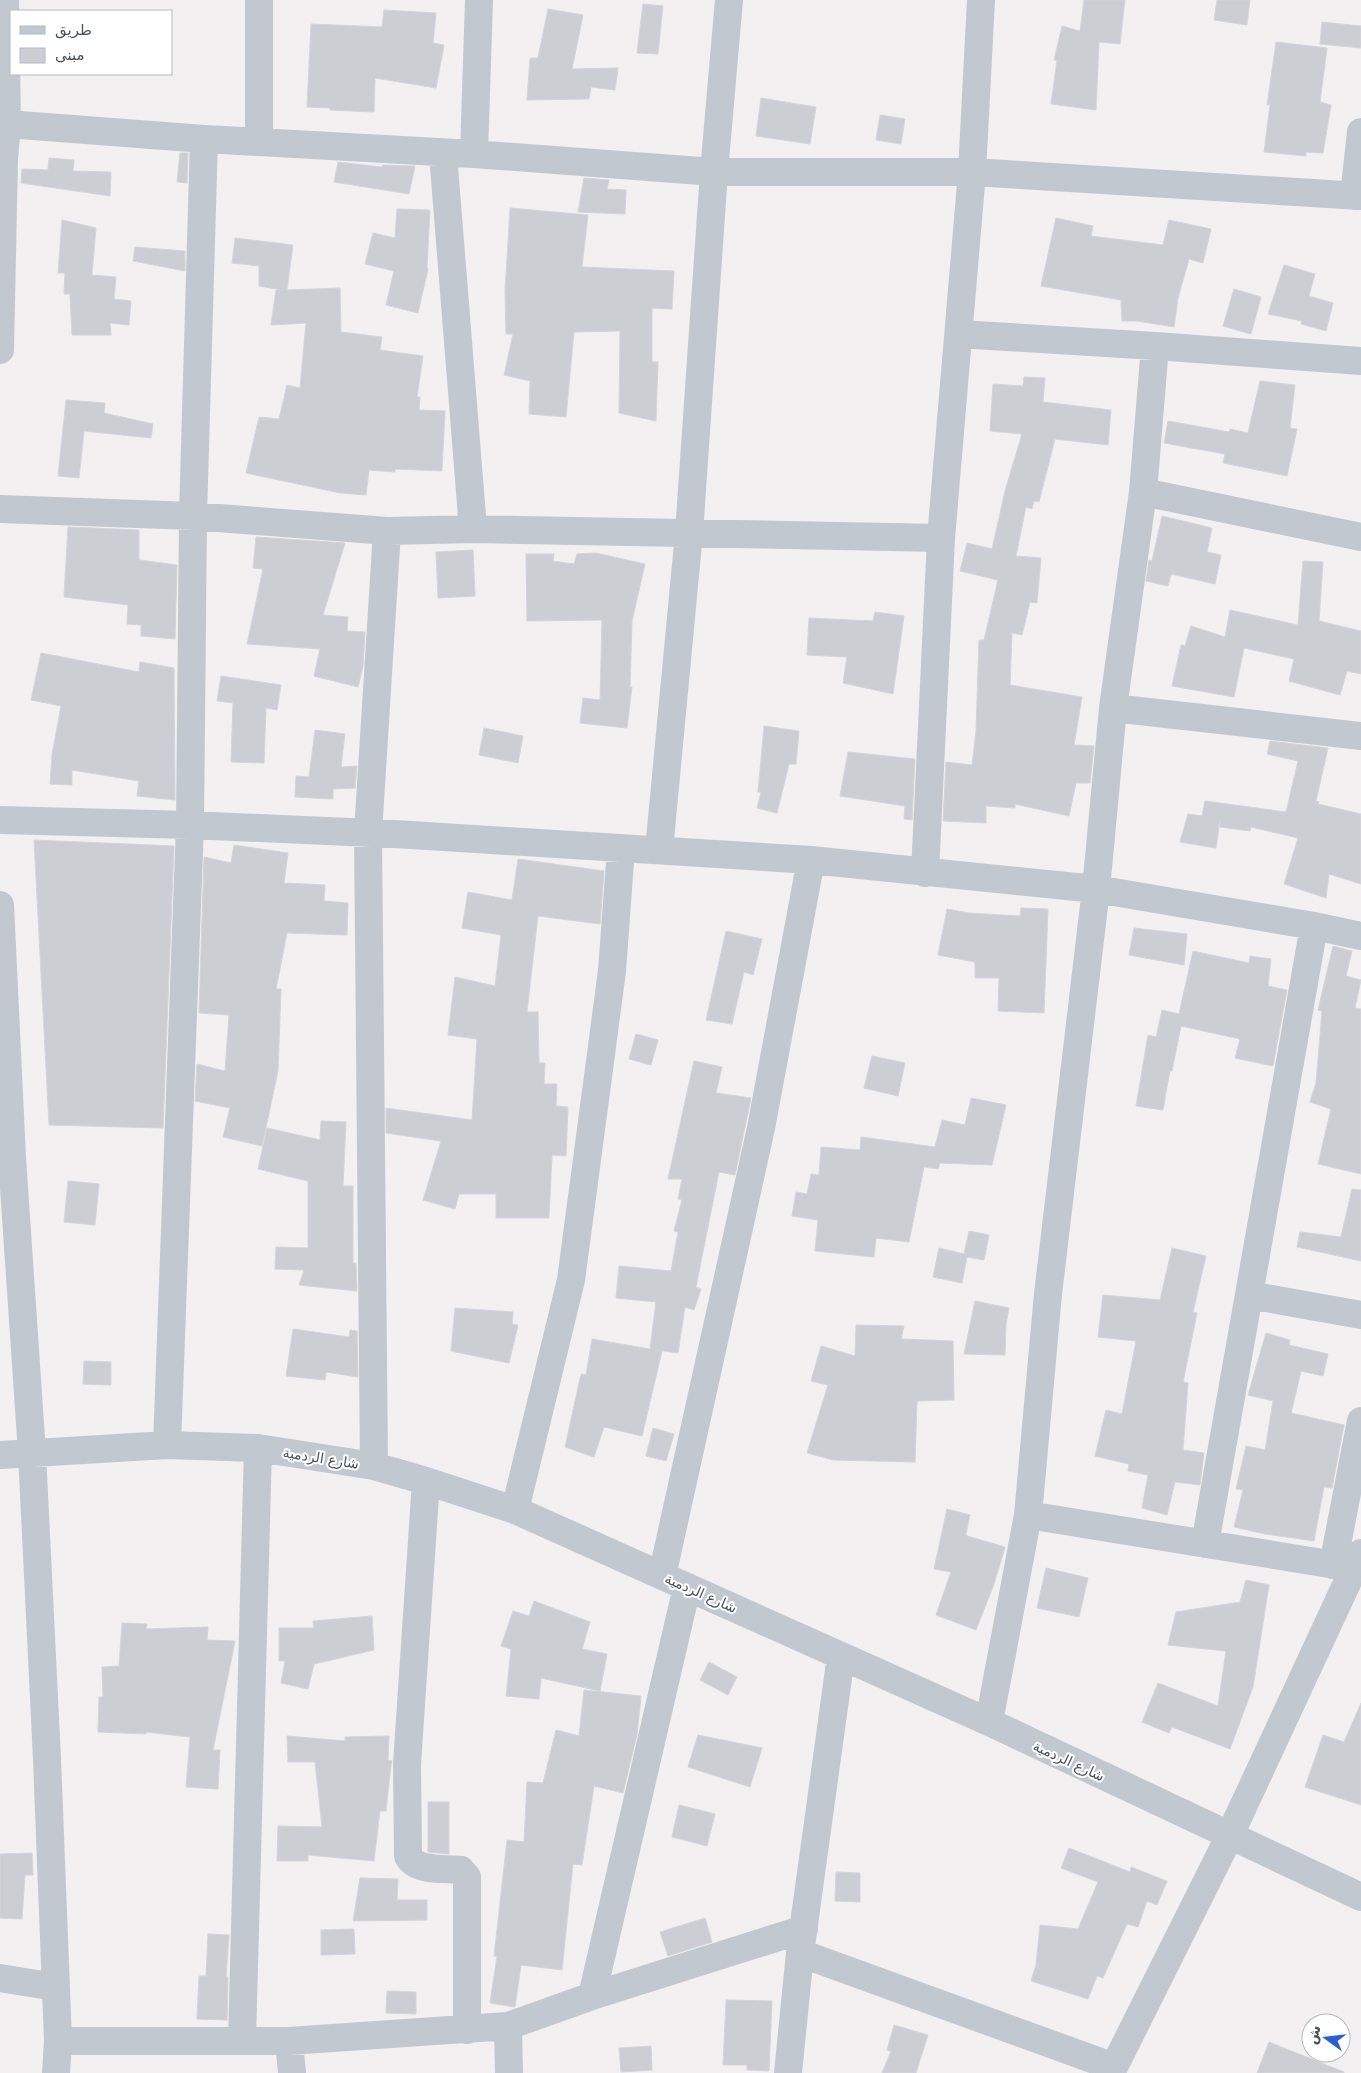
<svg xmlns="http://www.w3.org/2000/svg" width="1361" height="2073" font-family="'DejaVu Sans',Vazirmatn,sans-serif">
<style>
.building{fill:#cdced4;stroke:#d4d5da}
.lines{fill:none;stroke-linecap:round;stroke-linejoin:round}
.minor{stroke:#c2c8d0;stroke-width:28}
.labels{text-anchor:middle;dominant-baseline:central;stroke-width:4;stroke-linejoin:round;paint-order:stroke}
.street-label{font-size:14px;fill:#49515b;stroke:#fff}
</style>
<rect width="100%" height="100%" fill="#f2f0f0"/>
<!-- building -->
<path class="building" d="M 1084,0 L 1125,0 L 1120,44 L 1099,42 L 1096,110 L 1051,104 L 1057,60 L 1054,60 L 1062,26 L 1080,31 Z
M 1217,0 L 1250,0 L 1247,25 L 1214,20 Z
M 643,4 L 663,6 L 658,54 L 637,53 Z
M 548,9 L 583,15 L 572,69 L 618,68 L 615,90 L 591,87 L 589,99 L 527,100 L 530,58 L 538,58 Z
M 384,10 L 436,13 L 433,43 L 444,45 L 436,88 L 375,78 L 374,112 L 330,110 L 330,108 L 307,107 L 311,24 L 382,27 Z
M 1322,22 L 1361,26 L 1361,48 L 1320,44 Z
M 1276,42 L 1327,48 L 1320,102 L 1331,105 L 1323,153 L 1306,152 L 1306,156 L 1264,152 L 1270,105 L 1267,105 Z
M 761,98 L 816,107 L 810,144 L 756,136 Z
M 880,115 L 905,119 L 901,144 L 876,140 Z
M 180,153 L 188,153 L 187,183 L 177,182 Z
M 49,158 L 74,160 L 73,171 L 111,172 L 110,196 L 21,183 L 22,169 L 48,170 Z
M 338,162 L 382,167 L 383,165 L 415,166 L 409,194 L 334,182 Z
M 584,178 L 609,180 L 607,189 L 626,190 L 625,214 L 578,212 Z
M 510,208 L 588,215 L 582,267 L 674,271 L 672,309 L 652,308 L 652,362 L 658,362 L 656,421 L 619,413 L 620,331 L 574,332 L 566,417 L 529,414 L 530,381 L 504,375 L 513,334 L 506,334 L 505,291 Z
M 397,209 L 430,210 L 427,268 L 428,269 L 418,313 L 386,305 L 394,271 L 365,264 L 373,233 L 395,238 Z
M 1056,218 L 1093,226 L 1091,236 L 1163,245 L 1169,220 L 1211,229 L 1203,263 L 1189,259 L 1178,298 L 1174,327 L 1137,321 L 1122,321 L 1121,300 L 1041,286 Z
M 62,220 L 96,228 L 92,275 L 116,277 L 114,299 L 131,301 L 129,325 L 110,323 L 111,335 L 72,335 L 70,294 L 64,294 L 65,273 L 58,273 Z
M 235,238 L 293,245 L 287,290 L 340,288 L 341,332 L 382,337 L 380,350 L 423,356 L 417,397 L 420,397 L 419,410 L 445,411 L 442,471 L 395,469 L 395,472 L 369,470 L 366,495 L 340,493 L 246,473 L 259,417 L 279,419 L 287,385 L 300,388 L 306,323 L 271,325 L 276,290 L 282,290 L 259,286 L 259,266 L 232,263 Z
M 135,247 L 185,251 L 185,271 L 133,261 Z
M 1284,265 L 1315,274 L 1309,296 L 1333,303 L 1326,331 L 1301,324 L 1302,321 L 1268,314 Z
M 1234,289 L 1261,297 L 1251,334 L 1223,326 Z
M 1024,377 L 1045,378 L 1043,402 L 1111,410 L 1108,445 L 1055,439 L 1039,502 L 1034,501 L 1032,509 L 1026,507 L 1016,556 L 1041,558 L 1037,603 L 1030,602 L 1022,635 L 1012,633 L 1010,685 L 1082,697 L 1074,745 L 1094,746 L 1090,783 L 1076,783 L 1069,816 L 1015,804 L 1015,808 L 986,806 L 986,823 L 943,821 L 946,762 L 972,765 L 976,731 L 979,640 L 984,640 L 998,580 L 960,571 L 967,543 L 992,549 L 1005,491 L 1022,434 L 990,431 L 993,384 L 1023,386 Z
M 1260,381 L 1295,385 L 1290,428 L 1297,429 L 1287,476 L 1223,463 L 1225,454 L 1164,443 L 1168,421 L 1229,432 L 1230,429 L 1248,433 Z
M 66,400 L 105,403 L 104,413 L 153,424 L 151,438 L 84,431 L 79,478 L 58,476 Z
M 1162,516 L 1212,528 L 1207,552 L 1221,555 L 1215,584 L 1171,574 L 1168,586 L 1146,581 L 1149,560 L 1152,561 Z
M 68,527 L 139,530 L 139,560 L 177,565 L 175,639 L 141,636 L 141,625 L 127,624 L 128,605 L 64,597 Z
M 256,537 L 345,543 L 323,615 L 348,617 L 347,631 L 365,632 L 363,666 L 358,687 L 314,676 L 320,649 L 247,644 L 263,569 L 253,568 Z
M 473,550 L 475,596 L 438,598 L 436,552 Z
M 596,553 L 645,564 L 632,621 L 630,687 L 632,687 L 627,728 L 580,723 L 583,698 L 600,700 L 602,620 L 527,621 L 526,554 L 554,554 L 553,561 L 574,564 L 577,554 Z
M 1303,561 L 1323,562 L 1319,621 L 1361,631 L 1361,674 L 1347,671 L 1340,695 L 1289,681 L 1294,659 L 1244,648 L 1234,697 L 1172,686 L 1181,645 L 1185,646 L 1191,626 L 1225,637 L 1230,610 L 1298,625 Z
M 875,612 L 904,616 L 893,694 L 843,683 L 847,657 L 807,655 L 809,618 L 873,621 Z
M 41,653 L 139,672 L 140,662 L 174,668 L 175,800 L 137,796 L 139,781 L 72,770 L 72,785 L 50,784 L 52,755 L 61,706 L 31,700 Z
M 221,676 L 281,685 L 277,710 L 266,708 L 264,763 L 231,762 L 233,703 L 217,701 Z
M 764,726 L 799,731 L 796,764 L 789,764 L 777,813 L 757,808 L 761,792 L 758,792 Z
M 484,728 L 523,736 L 518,763 L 479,755 Z
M 315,730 L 345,734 L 341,767 L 357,766 L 355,788 L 333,789 L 333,799 L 295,797 L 296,776 L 309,777 Z
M 1270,741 L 1328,748 L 1316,801 L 1319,802 L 1318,804 L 1361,814 L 1361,884 L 1329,874 L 1326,898 L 1284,884 L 1298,838 L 1251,827 L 1250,831 L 1220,827 L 1220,820 L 1216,848 L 1180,842 L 1188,814 L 1202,816 L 1205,801 L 1286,812 L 1298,761 L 1267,754 Z
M 848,752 L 915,759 L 912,820 L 904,819 L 905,806 L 840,796 Z
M 34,840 L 174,846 L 163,1128 L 49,1125 Z
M 234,845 L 288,853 L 284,883 L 325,885 L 324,901 L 348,903 L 347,935 L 287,933 L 276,989 L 281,989 L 278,1071 L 262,1146 L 223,1137 L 230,1108 L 195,1101 L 197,1064 L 225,1071 L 229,1015 L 199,1013 L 204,857 L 231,863 Z
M 518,859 L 604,871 L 600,924 L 538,916 L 527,1012 L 538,1012 L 539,1063 L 545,1063 L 544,1084 L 557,1084 L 556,1106 L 568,1107 L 566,1156 L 552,1155 L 549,1218 L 496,1218 L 496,1194 L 459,1194 L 455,1209 L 423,1200 L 441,1141 L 386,1133 L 386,1108 L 472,1120 L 477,1039 L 448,1035 L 455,977 L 495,986 L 501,935 L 462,928 L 468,892 L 512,900 Z
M 1021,908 L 1048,909 L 1044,1013 L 998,1011 L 999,978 L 975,978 L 975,962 L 938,955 L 947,909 L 969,913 L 1020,916 Z
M 1134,928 L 1187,934 L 1184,965 L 1129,955 Z
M 726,931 L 762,939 L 753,975 L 744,972 L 732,1024 L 706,1020 Z
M 1333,946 L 1352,951 L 1346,976 L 1361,980 L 1355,1008 L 1361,1009 L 1361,1174 L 1318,1164 L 1331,1109 L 1310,1102 L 1316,1083 L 1322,1011 L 1318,1010 Z
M 1193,951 L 1249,963 L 1250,956 L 1271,959 L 1268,986 L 1287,990 L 1273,1066 L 1235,1058 L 1240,1039 L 1181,1026 L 1172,1071 L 1170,1070 L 1163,1110 L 1136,1106 L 1148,1035 L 1156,1037 L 1162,1010 L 1179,1014 Z
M 636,1034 L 658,1040 L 651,1065 L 629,1059 Z
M 872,1056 L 905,1063 L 898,1096 L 864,1088 Z
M 694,1061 L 722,1067 L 716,1093 L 751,1098 L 735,1175 L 719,1172 L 696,1287 L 701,1289 L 694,1310 L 685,1307 L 678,1353 L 657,1350 L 662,1351 L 642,1436 L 604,1427 L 594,1457 L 565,1447 L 581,1374 L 586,1375 L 592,1339 L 650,1349 L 656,1302 L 616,1298 L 619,1266 L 671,1271 L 678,1232 L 674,1231 L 682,1200 L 678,1199 L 682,1179 L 668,1179 Z
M 971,1098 L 1006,1105 L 992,1165 L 940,1163 L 938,1169 L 924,1167 L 909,1242 L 876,1238 L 874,1257 L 815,1251 L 818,1220 L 792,1216 L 796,1192 L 807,1194 L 811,1174 L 819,1175 L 821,1147 L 860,1150 L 861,1137 L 935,1147 L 942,1120 L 965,1125 Z
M 321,1121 L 346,1122 L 343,1186 L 353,1186 L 353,1263 L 356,1263 L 357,1291 L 299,1285 L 304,1270 L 275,1269 L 276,1247 L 308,1248 L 308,1181 L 258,1169 L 267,1128 L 320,1140 Z
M 68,1181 L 99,1184 L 95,1225 L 64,1222 Z
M 1352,1189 L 1361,1190 L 1361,1261 L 1297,1247 L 1300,1232 L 1341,1237 Z
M 969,1231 L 989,1235 L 984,1260 L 967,1257 L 962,1283 L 933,1277 L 939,1248 L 964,1254 Z
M 1172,1248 L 1206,1256 L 1193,1312 L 1197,1313 L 1183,1382 L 1188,1383 L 1183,1450 L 1204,1453 L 1200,1485 L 1175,1482 L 1167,1515 L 1142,1508 L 1148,1475 L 1128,1471 L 1129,1464 L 1095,1456 L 1106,1410 L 1122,1414 L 1136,1341 L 1098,1337 L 1103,1295 L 1160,1300 Z
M 975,1301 L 1009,1308 L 1006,1324 L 1005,1355 L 964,1354 Z
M 455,1308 L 513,1312 L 512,1324 L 518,1325 L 509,1363 L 451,1351 Z
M 856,1325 L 904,1326 L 901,1339 L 953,1341 L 954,1400 L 917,1401 L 915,1462 L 833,1460 L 807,1453 L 828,1385 L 811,1381 L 821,1346 L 855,1356 Z
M 293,1329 L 349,1337 L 350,1330 L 357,1331 L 358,1377 L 326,1372 L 325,1380 L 286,1376 Z
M 1266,1333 L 1290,1340 L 1289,1345 L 1328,1354 L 1323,1376 L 1301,1371 L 1291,1413 L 1344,1425 L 1332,1488 L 1324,1487 L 1314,1541 L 1265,1534 L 1234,1527 L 1243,1490 L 1236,1489 L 1246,1446 L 1265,1450 L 1273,1401 L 1248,1395 Z
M 84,1361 L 111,1362 L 111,1385 L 83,1384 Z
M 653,1428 L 674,1434 L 666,1461 L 646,1456 Z
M 947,1509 L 970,1515 L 966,1534 L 967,1536 L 1005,1547 L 994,1584 L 976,1630 L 936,1615 L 951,1572 L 934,1569 Z
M 1046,1568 L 1088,1578 L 1079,1617 L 1037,1608 Z
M 1246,1580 L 1269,1585 L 1253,1687 L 1230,1749 L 1172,1727 L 1169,1733 L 1142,1722 L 1158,1683 L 1218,1706 L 1226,1651 L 1168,1645 L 1176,1612 L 1240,1602 Z
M 534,1601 L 590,1622 L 582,1649 L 607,1654 L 600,1691 L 541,1678 L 539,1699 L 506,1696 L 511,1649 L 501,1646 L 513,1611 L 529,1616 Z
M 372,1616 L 374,1650 L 314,1664 L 308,1689 L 281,1683 L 285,1661 L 279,1661 L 279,1628 L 314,1628 L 313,1621 Z
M 122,1623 L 147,1624 L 146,1629 L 208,1627 L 207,1640 L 235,1641 L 213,1750 L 220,1750 L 218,1789 L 186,1787 L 190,1737 L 146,1732 L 146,1734 L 98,1732 L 99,1697 L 103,1697 L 102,1667 L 119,1666 Z
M 709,1662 L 737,1677 L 728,1695 L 700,1680 Z
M 584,1690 L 641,1696 L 637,1735 L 623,1793 L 594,1786 L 582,1865 L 573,1864 L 562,1970 L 521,1965 L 515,2007 L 490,2003 L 497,1956 L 494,1956 L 507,1840 L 524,1842 L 527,1782 L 543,1783 L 556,1730 L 579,1736 Z
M 1361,1703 L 1361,1805 L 1305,1787 L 1323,1735 L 1344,1742 Z
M 698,1735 L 762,1748 L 750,1787 L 688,1767 Z
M 287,1736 L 345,1741 L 345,1737 L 389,1736 L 388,1760 L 392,1761 L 391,1766 L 386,1811 L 380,1811 L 374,1861 L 308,1855 L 308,1861 L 277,1861 L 278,1826 L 322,1827 L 315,1762 L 288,1762 Z
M 428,1802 L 449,1802 L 449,1854 L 428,1852 Z
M 679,1805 L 715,1814 L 707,1846 L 672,1837 Z
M 1069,1848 L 1130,1872 L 1131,1867 L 1167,1881 L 1157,1905 L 1147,1901 L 1138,1927 L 1127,1924 L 1103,1978 L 1097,1976 L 1088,1999 L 1031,1981 L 1036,1965 L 1040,1925 L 1078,1929 L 1098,1882 L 1061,1868 Z
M 32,1853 L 33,1875 L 25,1875 L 22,1919 L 0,1918 L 0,1854 Z
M 836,1872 L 860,1873 L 860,1902 L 835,1901 Z
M 360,1878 L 398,1879 L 397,1900 L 427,1900 L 427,1920 L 353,1921 Z
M 705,1918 L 712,1942 L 668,1956 L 660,1932 Z
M 354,1929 L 355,1954 L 321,1955 L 321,1930 Z
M 208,1934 L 229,1935 L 226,1977 L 228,1977 L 227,2020 L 197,2019 L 199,1976 L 206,1976 Z
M 387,1991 L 416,1992 L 416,2014 L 386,2013 Z
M 726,2000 L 772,2001 L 769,2071 L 747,2070 L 747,2065 L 723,2065 Z
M 894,2025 L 928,2035 L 916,2073 L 882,2073 L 891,2051 L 887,2050 Z
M 1269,2042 L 1344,2072 L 1344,2073 L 1257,2073 Z
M 651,2046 L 652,2070 L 621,2072 L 619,2048 Z"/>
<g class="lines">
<!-- minor -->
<path class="minor" d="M 7,124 L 204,139 L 474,154 L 714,172 L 972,172 L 1361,196
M 259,142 L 259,0
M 443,154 L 473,529
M 474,154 L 479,0
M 1354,196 L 1361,132
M 959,334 L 1155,346 L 1361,361
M 0,350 L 4,159 L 7,124 L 5,0
M 1143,492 L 1361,537
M 0,509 L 193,516 L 387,531 L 473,529 L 941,538
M 1113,708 L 1361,736
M 0,820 L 190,825 L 395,834 L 811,860 L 1096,889 L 1314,926 L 1361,936
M 659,850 L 689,533 L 714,172 L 729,0
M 925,873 L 941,538 L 972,172 L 981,0
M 0,905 L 12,1158 L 32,1453 L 47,1759 L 58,2041 L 56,2073
M 1249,1295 L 1361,1315
M 167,1445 L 190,825 L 193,516 L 204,139
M 0,1455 L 167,1445 L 258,1448 L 374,1466 L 426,1481 L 515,1510 L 989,1722 L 1361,1897
M 374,1466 L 368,833 L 387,531
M 426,1481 L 407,1764 L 408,1856 C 416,1872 445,1868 461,1870 L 467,1877 L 467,2030
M 515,1510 L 571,1280 L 612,971 L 621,848
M 1028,1515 L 1354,1568
M 1205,1544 L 1314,926
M 1333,1565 L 1361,1421
M 662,1576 L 761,1128 L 811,860
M 989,1722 L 1028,1515 L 1048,1294 L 1096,889 L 1113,708 L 1143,492 L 1155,346
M 800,1953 L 1114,2067
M 0,1978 L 56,1987
M 592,1996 L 687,1587
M 508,2026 L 509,2073
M 242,2040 L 258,1448
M 58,2041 L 289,2041 L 508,2026 L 592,1996 L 804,1929
M 289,2041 L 292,2073
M 788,2073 L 800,1953 L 841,1656
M 1111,2073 L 1229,1837 L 1361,1553"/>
</g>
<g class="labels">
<!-- street labels -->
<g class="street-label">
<text transform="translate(321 1458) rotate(9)">شارع الردمية</text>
<text transform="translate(701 1593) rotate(24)">شارع الردمية</text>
<text transform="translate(1069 1761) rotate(25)">شارع الردمية</text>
</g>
</g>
<!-- legend -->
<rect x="10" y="10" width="162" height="65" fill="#ffffff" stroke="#b6b9bd"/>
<rect x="20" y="26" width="25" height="8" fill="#c2c8d0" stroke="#b6b9bd"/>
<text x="55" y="35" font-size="15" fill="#49515b">طريق</text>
<rect x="20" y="48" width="25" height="15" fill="#cdced4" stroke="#b6b9bd"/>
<text x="55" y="60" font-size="15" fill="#49515b">مبنى</text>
<!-- north arrow -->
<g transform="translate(1326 2038) rotate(285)"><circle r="24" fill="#ffffff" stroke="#b6b9bd"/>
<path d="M0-4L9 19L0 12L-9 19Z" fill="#2a5fd2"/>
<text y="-8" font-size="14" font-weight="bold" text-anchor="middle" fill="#49515b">ش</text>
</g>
</svg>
